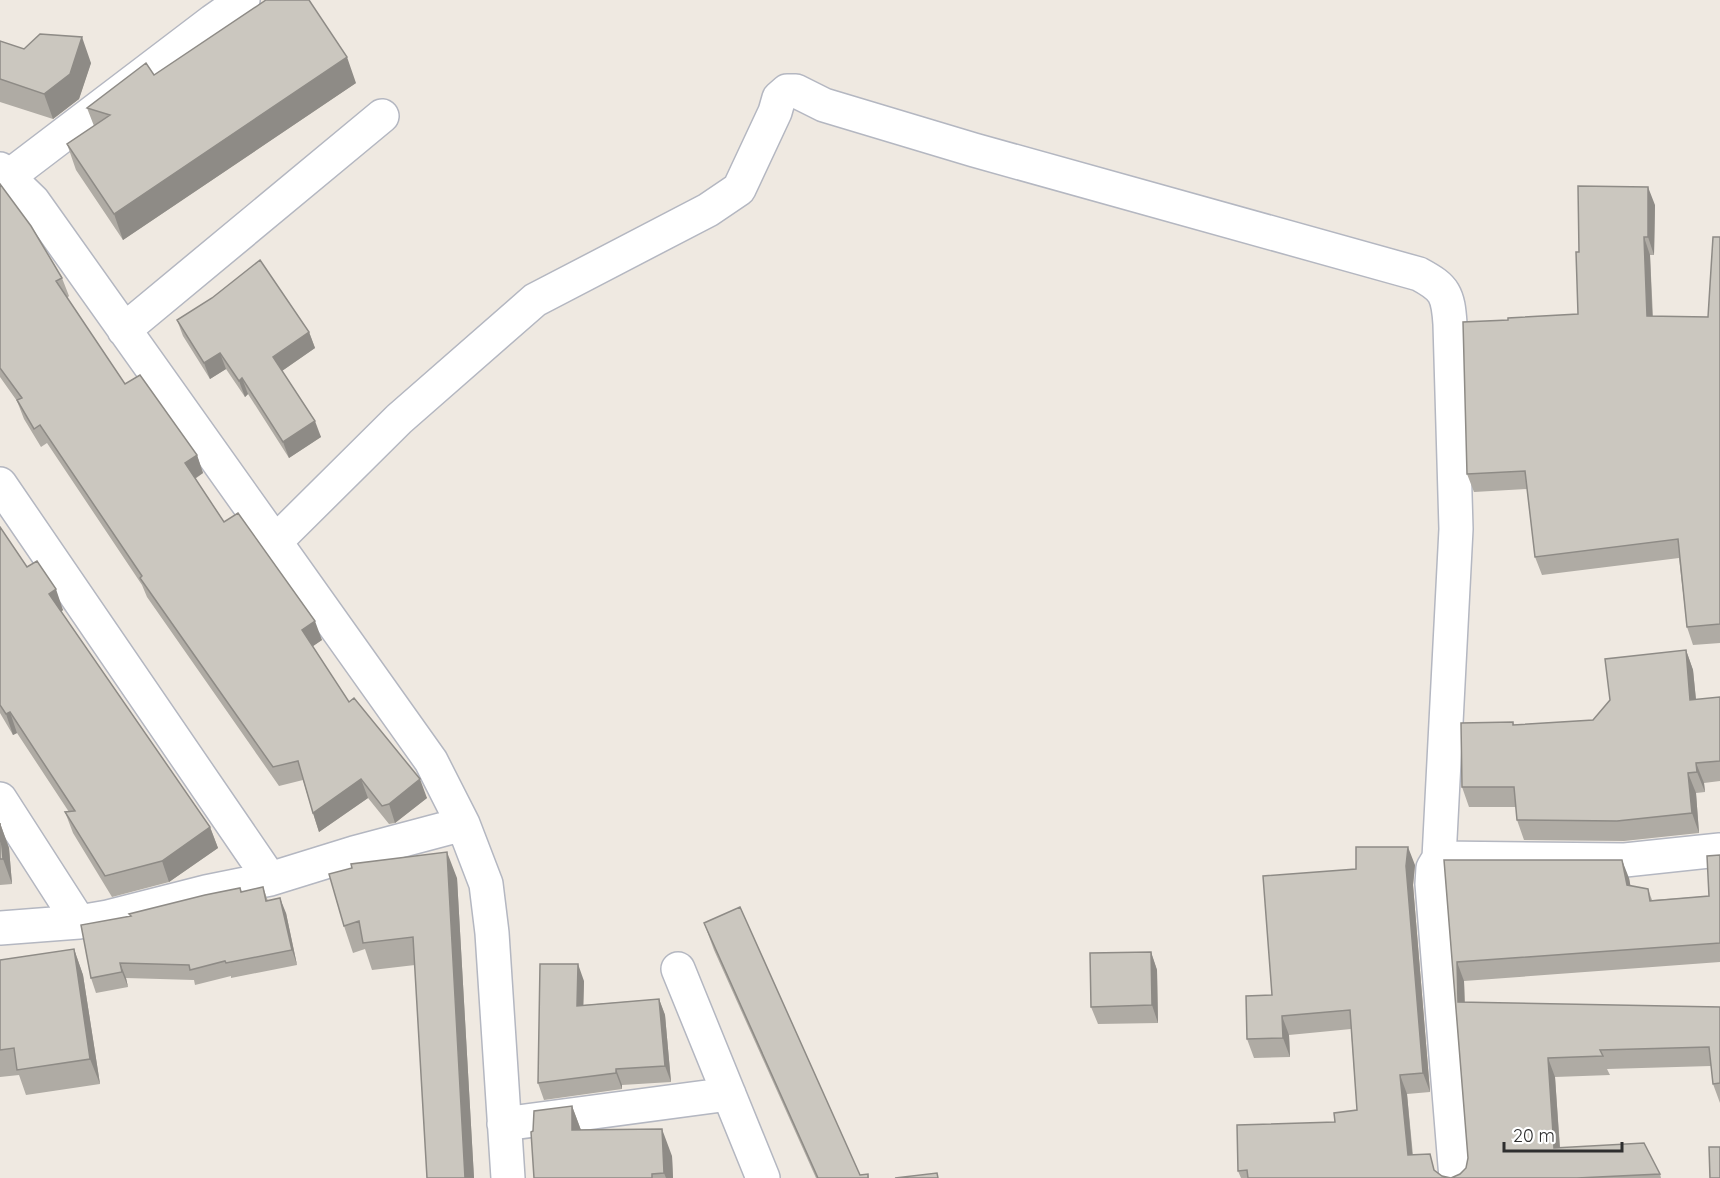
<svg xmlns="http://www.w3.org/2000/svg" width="1720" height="1178" font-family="Quicksand,sans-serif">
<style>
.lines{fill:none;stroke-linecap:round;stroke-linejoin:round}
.street-casing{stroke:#b4b7c1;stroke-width:36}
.street{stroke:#fff;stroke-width:33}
.wall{fill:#afaba4}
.shaded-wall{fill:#8e8b86}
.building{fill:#cbc7bf;stroke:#8e8b86;stroke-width:1.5}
</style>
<rect width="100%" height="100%" fill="#efe9e1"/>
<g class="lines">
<defs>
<path id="street" d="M 0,169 L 33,201 L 431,761 L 463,824 L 486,884 L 492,933 L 508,1178
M 0,183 L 213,21 L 243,0
M 124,330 L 382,116
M 0,484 L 270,879
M 275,542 L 399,419 L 535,300 L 708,210 L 739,189 L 775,112 L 779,98 L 787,91 L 796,91 L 824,105 L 974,150 L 1419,274 C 1445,288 1448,294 1450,324 L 1456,529 L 1439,858 L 1433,868 L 1432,884 L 1456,1178
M 0,799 L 79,922
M 1439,858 L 1625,860 L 1720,850
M 0,928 L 79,922 L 108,917 L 206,892 L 270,879 L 354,853 L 463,824
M 678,969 L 763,1178
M 504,1124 L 729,1094"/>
</defs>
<!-- street casing -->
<use href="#street" class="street-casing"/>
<!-- street -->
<use href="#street" class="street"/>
</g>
<!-- wall -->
<path class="wall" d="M 0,41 L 24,49 L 91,63 L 79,99 L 53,119 L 0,102 Z
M 154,75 L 356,83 L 123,240 L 76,170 L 67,144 L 94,126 L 87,108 Z
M 0,184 L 62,278 L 69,296 L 67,298 L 125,384 L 197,455 L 203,473 L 195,479 L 224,522 L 322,640 L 312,646 L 349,702 L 427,798 L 395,823 L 389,824 L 368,798 L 319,832 L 313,813 L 303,780 L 279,786 L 147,597 L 142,585 L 47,443 L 41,447 L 24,419 L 17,401 L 0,377 Z
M 1655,205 L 1654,255 L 1650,255 L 1653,316 L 1708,317 L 1720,237 L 1720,643 L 1693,645 L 1687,627 L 1679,558 L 1542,575 L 1535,557 L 1527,489 L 1474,492 L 1467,474 L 1508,320 L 1578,314 L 1579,252 Z
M 177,320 L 309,332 L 315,348 L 282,371 L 321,437 L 289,458 L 248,394 L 245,397 L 226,369 L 210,379 L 183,336 Z
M 0,527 L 27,567 L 63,610 L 61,612 L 210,827 L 218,848 L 169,882 L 112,897 L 73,833 L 65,812 L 69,812 L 17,733 L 13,735 L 0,713 Z
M 1686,650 L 1693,670 L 1696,700 L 1720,697 L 1720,781 L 1704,783 L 1705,792 L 1696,793 L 1699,833 L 1624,841 L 1524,840 L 1517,820 L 1516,807 L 1469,807 L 1462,787 L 1513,722 L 1514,725 L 1593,720 Z
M 0,823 L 9,848 L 12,884 L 0,885 Z
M 1720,855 L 1720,962 L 1464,981 L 1465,1003 L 1720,1007 L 1720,1103 L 1713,1084 L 1711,1066 L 1607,1069 L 1610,1075 L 1555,1077 L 1560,1147 L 1660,1174 L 1661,1178 L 1241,1178 L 1238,1171 L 1357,1110 L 1351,1029 L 1289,1035 L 1290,1057 L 1254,1058 L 1247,1039 L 1272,995 L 1356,869 L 1415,865 L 1413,885 L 1430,1092 L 1407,1094 L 1413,1155 L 1442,1176 L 1451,1178 L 1460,1174 L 1466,1168 L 1468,1158 L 1444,860 L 1629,878 L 1630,886 L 1648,889 L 1652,900 L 1709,896 Z
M 457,878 L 474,1178 L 427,1178 L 415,965 L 372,970 L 365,949 L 353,953 L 344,926 Z
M 263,887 L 268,901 L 286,913 L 297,965 L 231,978 L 231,976 L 195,985 L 194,980 L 126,978 L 128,987 L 96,993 L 91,978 L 130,916 L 240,888 L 242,892 Z
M 704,923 L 860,1175 L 868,1174 L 869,1178 L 816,1178 L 714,950 Z
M 74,949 L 83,975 L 100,1084 L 26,1095 L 19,1075 L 0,1077 L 0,964 Z
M 1151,952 L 1157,970 L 1158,1023 L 1098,1024 L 1091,1007 Z
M 584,981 L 583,1005 L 659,999 L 665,1015 L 671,1082 L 622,1085 L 622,1089 L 544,1100 L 538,1083 Z
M 572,1106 L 581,1130 L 672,1156 L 673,1178 L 534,1178 L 533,1131 Z"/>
<!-- shaded-wall -->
<path class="shaded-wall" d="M 82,37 L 91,63 L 79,99 L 53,119 L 44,94 Z
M 347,57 L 356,83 L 123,240 L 114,214 Z
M 1648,187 L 1655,205 L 1654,255 L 1648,237 Z
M 1644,237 L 1650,255 L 1653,334 L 1647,316 Z
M 309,332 L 315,348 L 279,373 L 273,357 Z
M 220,353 L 226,369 L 210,379 L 204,363 Z
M 242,378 L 248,394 L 245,397 L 239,381 Z
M 315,421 L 321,437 L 289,458 L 283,442 Z
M 197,455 L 203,473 L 191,481 L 185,463 Z
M 56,589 L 63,610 L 57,615 L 49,594 Z
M 315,621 L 322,640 L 309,649 L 302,630 Z
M 1686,650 L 1693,670 L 1698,720 L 1690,700 Z
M 10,712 L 17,733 L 13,735 L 6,714 Z
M 1696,763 L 1704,783 L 1705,792 L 1697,772 Z
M 1688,773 L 1696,793 L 1699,833 L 1692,813 Z
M 361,779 L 368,798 L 319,832 L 313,813 Z
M 420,779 L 427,798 L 395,823 L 389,804 Z
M 0,823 L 9,848 L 12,884 L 3,859 Z
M 210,827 L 218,848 L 169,882 L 162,861 Z
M 1408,847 L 1415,865 L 1413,885 L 1430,1092 L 1423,1073 L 1406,866 Z
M 447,852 L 457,878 L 474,1178 L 465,1178 Z
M 1622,860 L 1629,878 L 1634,904 L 1627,885 Z
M 280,898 L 286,913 L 297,965 L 292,950 Z
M 74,949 L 83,975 L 100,1084 L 90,1059 Z
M 1151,952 L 1157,970 L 1158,1023 L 1152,1005 Z
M 1457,962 L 1464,981 L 1465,1021 L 1458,1002 Z
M 120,963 L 126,978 L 128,987 L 122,972 Z
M 578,964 L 584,981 L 583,1022 L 577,1006 Z
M 659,999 L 665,1015 L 671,1082 L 665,1066 Z
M 1282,1016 L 1289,1035 L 1290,1057 L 1283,1038 Z
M 1548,1058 L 1555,1077 L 1561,1166 L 1554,1148 Z
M 616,1069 L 622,1085 L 622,1089 L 616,1073 Z
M 1400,1075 L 1407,1094 L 1414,1174 L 1408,1155 Z
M 572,1106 L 582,1133 L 572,1130 Z
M 662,1129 L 672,1156 L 673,1178 L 666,1178 L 664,1173 Z"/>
<!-- building -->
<path class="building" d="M 266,0 L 309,0 L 347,57 L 114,214 L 67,144 L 110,115 L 87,108 L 146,63 L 154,75 Z
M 40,34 L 82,37 L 70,74 L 44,94 L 0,79 L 0,41 L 24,49 Z
M 0,184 L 31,226 L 62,278 L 56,281 L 125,384 L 140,375 L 197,455 L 185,463 L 224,522 L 238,513 L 315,621 L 302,630 L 349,702 L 354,698 L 420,779 L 389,804 L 382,806 L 361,779 L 313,813 L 298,761 L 273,767 L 140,578 L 142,576 L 40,425 L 34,429 L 17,400 L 22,398 L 0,368 Z
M 1578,186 L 1648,187 L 1648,237 L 1644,237 L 1647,316 L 1708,317 L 1713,237 L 1720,237 L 1720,624 L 1687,627 L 1678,539 L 1535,557 L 1525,471 L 1467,474 L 1463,322 L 1508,320 L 1508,318 L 1578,314 L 1576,252 L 1579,252 Z
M 260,260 L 309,332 L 273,357 L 315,421 L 283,442 L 242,378 L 239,381 L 220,353 L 204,363 L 177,320 L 212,298 Z
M 0,527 L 27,567 L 37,561 L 56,589 L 49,594 L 210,827 L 162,861 L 105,876 L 65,812 L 75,811 L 10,712 L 6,714 L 0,705 Z
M 1686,650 L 1690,700 L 1720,697 L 1720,761 L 1696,763 L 1697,772 L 1688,773 L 1692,813 L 1617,821 L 1517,820 L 1514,787 L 1462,787 L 1461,723 L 1513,722 L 1513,725 L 1593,720 L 1610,700 L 1605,659 Z
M 0,823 L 3,859 L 0,859 Z
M 1356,847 L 1408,847 L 1406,866 L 1423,1073 L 1400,1075 L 1408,1155 L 1430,1154 L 1434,1170 L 1442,1176 L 1451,1178 L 1460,1174 L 1466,1168 L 1468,1158 L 1444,860 L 1622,860 L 1627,885 L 1648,889 L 1650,901 L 1709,896 L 1707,856 L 1720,855 L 1720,943 L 1457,962 L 1458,1002 L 1720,1007 L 1720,1083 L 1713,1084 L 1709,1047 L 1600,1050 L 1603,1056 L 1548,1058 L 1554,1148 L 1644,1143 L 1660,1174 L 1577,1178 L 1248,1178 L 1247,1170 L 1238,1171 L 1237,1125 L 1335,1122 L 1334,1113 L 1357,1110 L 1350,1010 L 1282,1016 L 1283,1038 L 1247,1039 L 1246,996 L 1272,995 L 1263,876 L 1356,869 Z
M 447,852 L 465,1178 L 427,1178 L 413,937 L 363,943 L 359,921 L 344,926 L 329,874 L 352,868 L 351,864 Z
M 263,887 L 266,901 L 280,898 L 292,950 L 226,963 L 225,961 L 190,970 L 189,965 L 120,963 L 122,972 L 91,978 L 81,925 L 131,916 L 129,914 L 205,895 L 240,888 L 241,892 Z
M 740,907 L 860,1175 L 868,1174 L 868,1178 L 818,1178 L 704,923 Z
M 74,949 L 90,1059 L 17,1070 L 14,1048 L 0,1050 L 0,960 Z
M 1151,952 L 1152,1005 L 1091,1007 L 1090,953 Z
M 540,964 L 578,964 L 577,1006 L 659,999 L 665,1066 L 616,1069 L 616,1073 L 538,1083 Z
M 572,1106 L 572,1130 L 662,1129 L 664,1173 L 652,1174 L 652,1178 L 534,1178 L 531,1132 L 533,1131 L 534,1111 Z
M 1709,1147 L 1720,1147 L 1720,1178 L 1710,1178 Z
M 937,1173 L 938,1178 L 895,1178 Z"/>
<!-- scale -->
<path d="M1504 1142v9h118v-9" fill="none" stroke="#2e2e2e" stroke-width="3"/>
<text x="1513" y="1142" font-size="18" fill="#2e2e2e" stroke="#ffffff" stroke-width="4.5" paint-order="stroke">20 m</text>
</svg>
